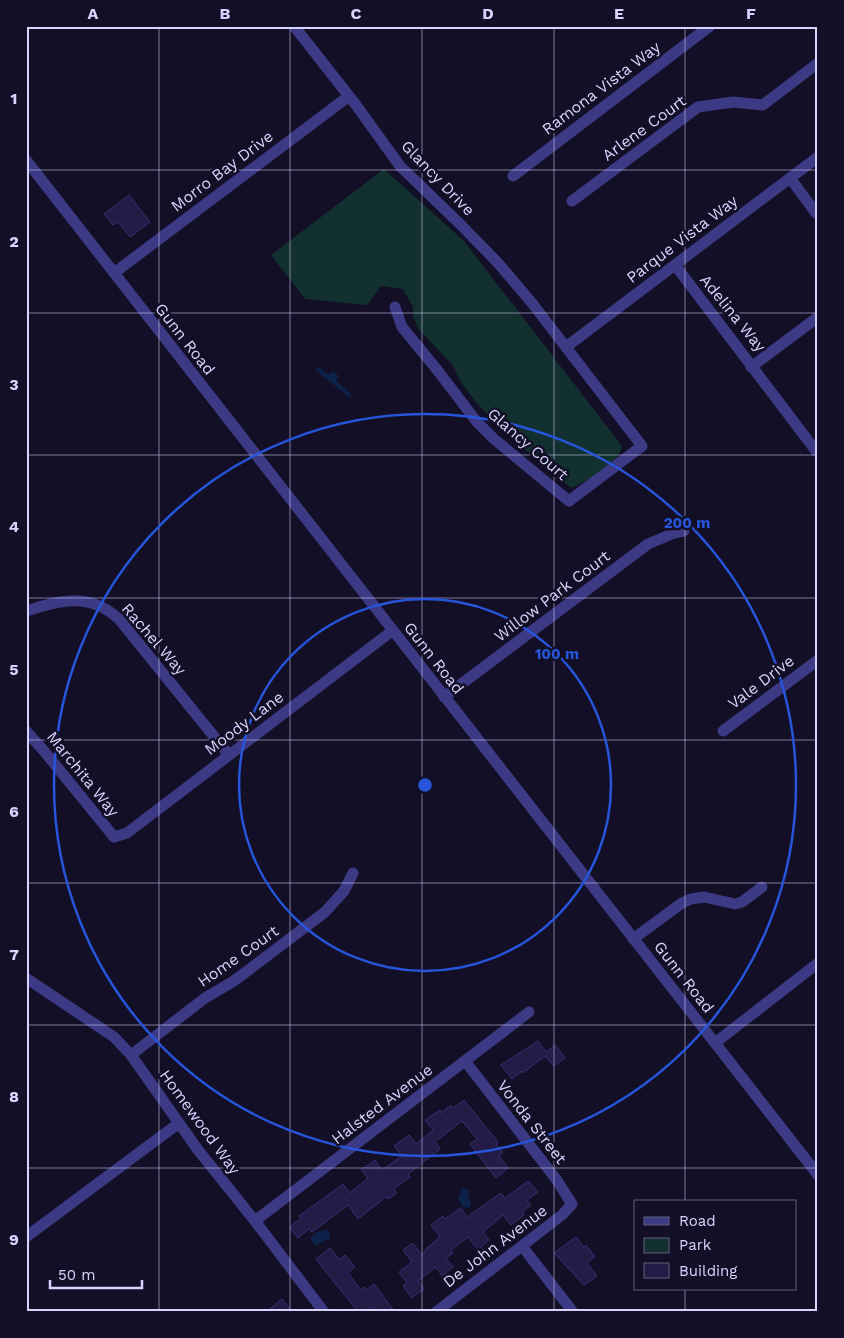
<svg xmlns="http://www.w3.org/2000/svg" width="844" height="1338" font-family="'Work Sans',sans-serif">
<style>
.green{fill:#12302f}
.water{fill:#0c2248}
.building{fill:#241b47;stroke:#3b2d73}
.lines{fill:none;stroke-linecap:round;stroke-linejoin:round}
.street{stroke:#3d3a85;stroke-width:11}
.grid{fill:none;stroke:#d9d4ff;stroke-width:1;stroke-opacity:0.55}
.ring{fill:none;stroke:#2655da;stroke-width:2.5}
.labels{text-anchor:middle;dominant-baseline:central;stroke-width:5;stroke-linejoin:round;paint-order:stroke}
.street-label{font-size:16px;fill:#d9d4ff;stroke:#130f26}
.centre{fill:#2655da;stroke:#130f26;stroke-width:2.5}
.ring-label{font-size:15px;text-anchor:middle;font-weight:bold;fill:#2655da;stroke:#130f26;stroke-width:5;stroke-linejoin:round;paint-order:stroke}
.neatline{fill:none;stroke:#d9d4ff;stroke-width:2}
.grid-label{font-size:16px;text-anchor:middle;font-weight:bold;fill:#d9d4ff}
</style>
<rect width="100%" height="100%" fill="#130f26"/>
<!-- green -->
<path class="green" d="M 384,169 L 464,241 L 622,446 C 619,465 587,481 571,488 L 502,430 L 476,402 L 462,384 L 452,364 L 419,330 L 413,317 L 413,307 L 403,289 L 381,286 L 367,305 L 305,299 L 271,255 Z"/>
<!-- water -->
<path class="water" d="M 318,367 L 329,375 L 333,371 L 339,376 L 336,381 L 351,394 L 349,397 L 315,370 Z
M 465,1188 L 469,1191 L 468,1195 L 471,1203 L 470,1207 L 466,1208 L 462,1206 L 458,1198 L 462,1190 Z
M 329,1230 L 330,1239 L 323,1241 L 316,1246 L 310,1238 L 318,1231 Z"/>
<!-- building -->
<path class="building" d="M 129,195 L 150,222 L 130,237 L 118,222 L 113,225 L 104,214 Z
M 538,1041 L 546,1052 L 555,1045 L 565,1058 L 554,1066 L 545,1056 L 523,1073 L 522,1071 L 512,1079 L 501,1065 Z
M 464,1100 L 498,1142 L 496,1144 L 503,1152 L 499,1156 L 508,1168 L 496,1178 L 470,1144 L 477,1139 L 462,1121 L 435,1142 L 440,1149 L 408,1174 L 410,1177 L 394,1189 L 397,1193 L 388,1199 L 386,1197 L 358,1219 L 348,1205 L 312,1232 L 309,1229 L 298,1238 L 289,1227 L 301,1218 L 299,1216 L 343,1184 L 350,1193 L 368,1178 L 361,1170 L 375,1160 L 382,1170 L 402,1156 L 394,1146 L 409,1135 L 416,1144 L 433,1130 L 425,1120 L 440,1110 L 441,1113 L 451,1105 L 453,1108 Z
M 528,1181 L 538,1192 L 527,1200 L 531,1205 L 522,1212 L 524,1215 L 511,1225 L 503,1215 L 483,1232 L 489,1240 L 478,1250 L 468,1237 L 451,1250 L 453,1253 L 446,1258 L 453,1267 L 442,1276 L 436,1267 L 418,1281 L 424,1289 L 412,1298 L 403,1286 L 407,1283 L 399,1272 L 412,1262 L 403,1250 L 413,1243 L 422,1255 L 427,1248 L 440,1237 L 431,1225 L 443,1216 L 445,1219 L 461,1208 L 467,1217 L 501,1193 L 505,1198 Z
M 576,1237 L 584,1247 L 586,1245 L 595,1257 L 587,1263 L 597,1276 L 584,1285 L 554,1253 Z
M 330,1248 L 340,1260 L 345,1255 L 355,1267 L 348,1273 L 361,1290 L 364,1287 L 366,1290 L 374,1284 L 395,1312 L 376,1312 L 372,1307 L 366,1312 L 358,1312 L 316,1259 Z
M 282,1299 L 293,1312 L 266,1312 Z"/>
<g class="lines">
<!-- street -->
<path class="street" d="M 294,26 L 356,105 L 400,166 L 461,225 L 498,263 L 532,303 L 642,446 L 569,501 L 494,439 L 477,422 L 438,371 L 402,327 L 395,307
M 26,160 L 818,1175
M 513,176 L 710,26
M 790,178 L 816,213
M 572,201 L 698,107 L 733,102 L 763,105 L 818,63
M 675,265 L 816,451
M 114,273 L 349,96
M 566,347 L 818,157
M 751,367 L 818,317
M 26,611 C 61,600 89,592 119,619 L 229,755
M 444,697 L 648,544 L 674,533 L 684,531
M 26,731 L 44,751 L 114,837 L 127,833 L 392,631
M 723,731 L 818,660
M 633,939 L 682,903 L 691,899 L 704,897 L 735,904 L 742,902 L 762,887
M 26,978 L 114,1037 L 131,1055 L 198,1150 L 255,1221 L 324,1312
M 715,1043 L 818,963
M 131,1055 L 205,998 L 234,981 L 325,912 L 344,891 L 353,873
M 255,1221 L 529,1012
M 26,1237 L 179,1123
M 522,1246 L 573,1312
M 436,1312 L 562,1215 L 572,1204 L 556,1179 L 465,1061"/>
</g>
<!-- grid -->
<path class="grid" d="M 159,26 L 159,1312M 290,26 L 290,1312M 422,26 L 422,1312M 554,26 L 554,1312M 685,26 L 685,1202M 26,170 L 818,170M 26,313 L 818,313M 26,455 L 818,455M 26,598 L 818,598M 26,740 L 818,740M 26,883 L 818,883M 26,1025 L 818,1025M 26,1168 L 818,1168M 685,1289 L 685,1312"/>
<!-- distance rings -->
<g class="ring">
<circle cx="425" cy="785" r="186"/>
<circle cx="425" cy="785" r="371"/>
</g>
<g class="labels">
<!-- street labels -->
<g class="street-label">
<text transform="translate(601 88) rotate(-37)">Ramona Vista Way</text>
<text transform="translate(644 128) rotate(-36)">Arlene Court</text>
<text transform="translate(222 171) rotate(-37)">Morro Bay Drive</text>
<text transform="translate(438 178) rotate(46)">Glancy Drive</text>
<text transform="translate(682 239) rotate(-37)">Parque Vista Way</text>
<text transform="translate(733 313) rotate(51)">Adelina Way</text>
<text transform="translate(185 339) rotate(52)">Gunn Road</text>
<text transform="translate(528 444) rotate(41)">Glancy Court</text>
<text transform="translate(552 596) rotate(-37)">Willow Park Court</text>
<text transform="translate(154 639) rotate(49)">Rachel Way</text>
<text transform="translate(434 658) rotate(52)">Gunn Road</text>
<text transform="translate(761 682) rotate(-37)">Vale Drive</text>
<text transform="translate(244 723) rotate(-37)">Moody Lane</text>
<text transform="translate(83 774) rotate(51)">Marchita Way</text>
<text transform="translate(238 956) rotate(-35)">Home Court</text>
<text transform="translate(684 977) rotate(52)">Gunn Road</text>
<text transform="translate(382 1104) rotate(-37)">Halsted Avenue</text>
<text transform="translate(200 1122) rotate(54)">Homewood Way</text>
<text transform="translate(532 1122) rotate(52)">Vonda Street</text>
<text transform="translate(495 1246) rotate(-37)">De John Avenue</text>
</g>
</g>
<circle cx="425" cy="785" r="8" class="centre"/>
<g class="ring-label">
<text x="687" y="528">200 m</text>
<text x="557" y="659">100 m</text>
</g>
<!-- border -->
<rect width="844" height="1338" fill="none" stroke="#130f26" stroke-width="55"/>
<!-- legend -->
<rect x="634" y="1200" width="162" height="90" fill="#130f26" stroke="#625e7d"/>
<rect x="644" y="1217" width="25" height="8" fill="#3d3a85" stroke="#625e7d"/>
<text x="679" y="1226" font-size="15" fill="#d9d4ff">Road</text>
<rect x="644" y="1238" width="25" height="15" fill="#12302f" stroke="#625e7d"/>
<text x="679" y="1250" font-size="15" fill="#d9d4ff">Park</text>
<rect x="644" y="1263" width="25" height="15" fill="#241b47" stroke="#625e7d"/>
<text x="679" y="1276" font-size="15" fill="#d9d4ff">Building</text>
<!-- scale -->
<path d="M50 1280v8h92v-8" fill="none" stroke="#d9d4ff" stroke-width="2.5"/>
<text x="58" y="1280" font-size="15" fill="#d9d4ff" stroke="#130f26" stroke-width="4" paint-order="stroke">50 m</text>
<rect x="28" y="28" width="788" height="1282" class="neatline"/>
<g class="grid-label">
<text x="93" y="19">A</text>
<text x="225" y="19">B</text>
<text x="356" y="19">C</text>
<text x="488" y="19">D</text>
<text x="619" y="19">E</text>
<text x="751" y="19">F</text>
<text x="14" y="104">1</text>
<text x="14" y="247">2</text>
<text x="14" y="390">3</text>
<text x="14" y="532">4</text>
<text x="14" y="675">5</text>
<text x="14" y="817">6</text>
<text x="14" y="960">7</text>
<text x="14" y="1102">8</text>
<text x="14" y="1245">9</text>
</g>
</svg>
